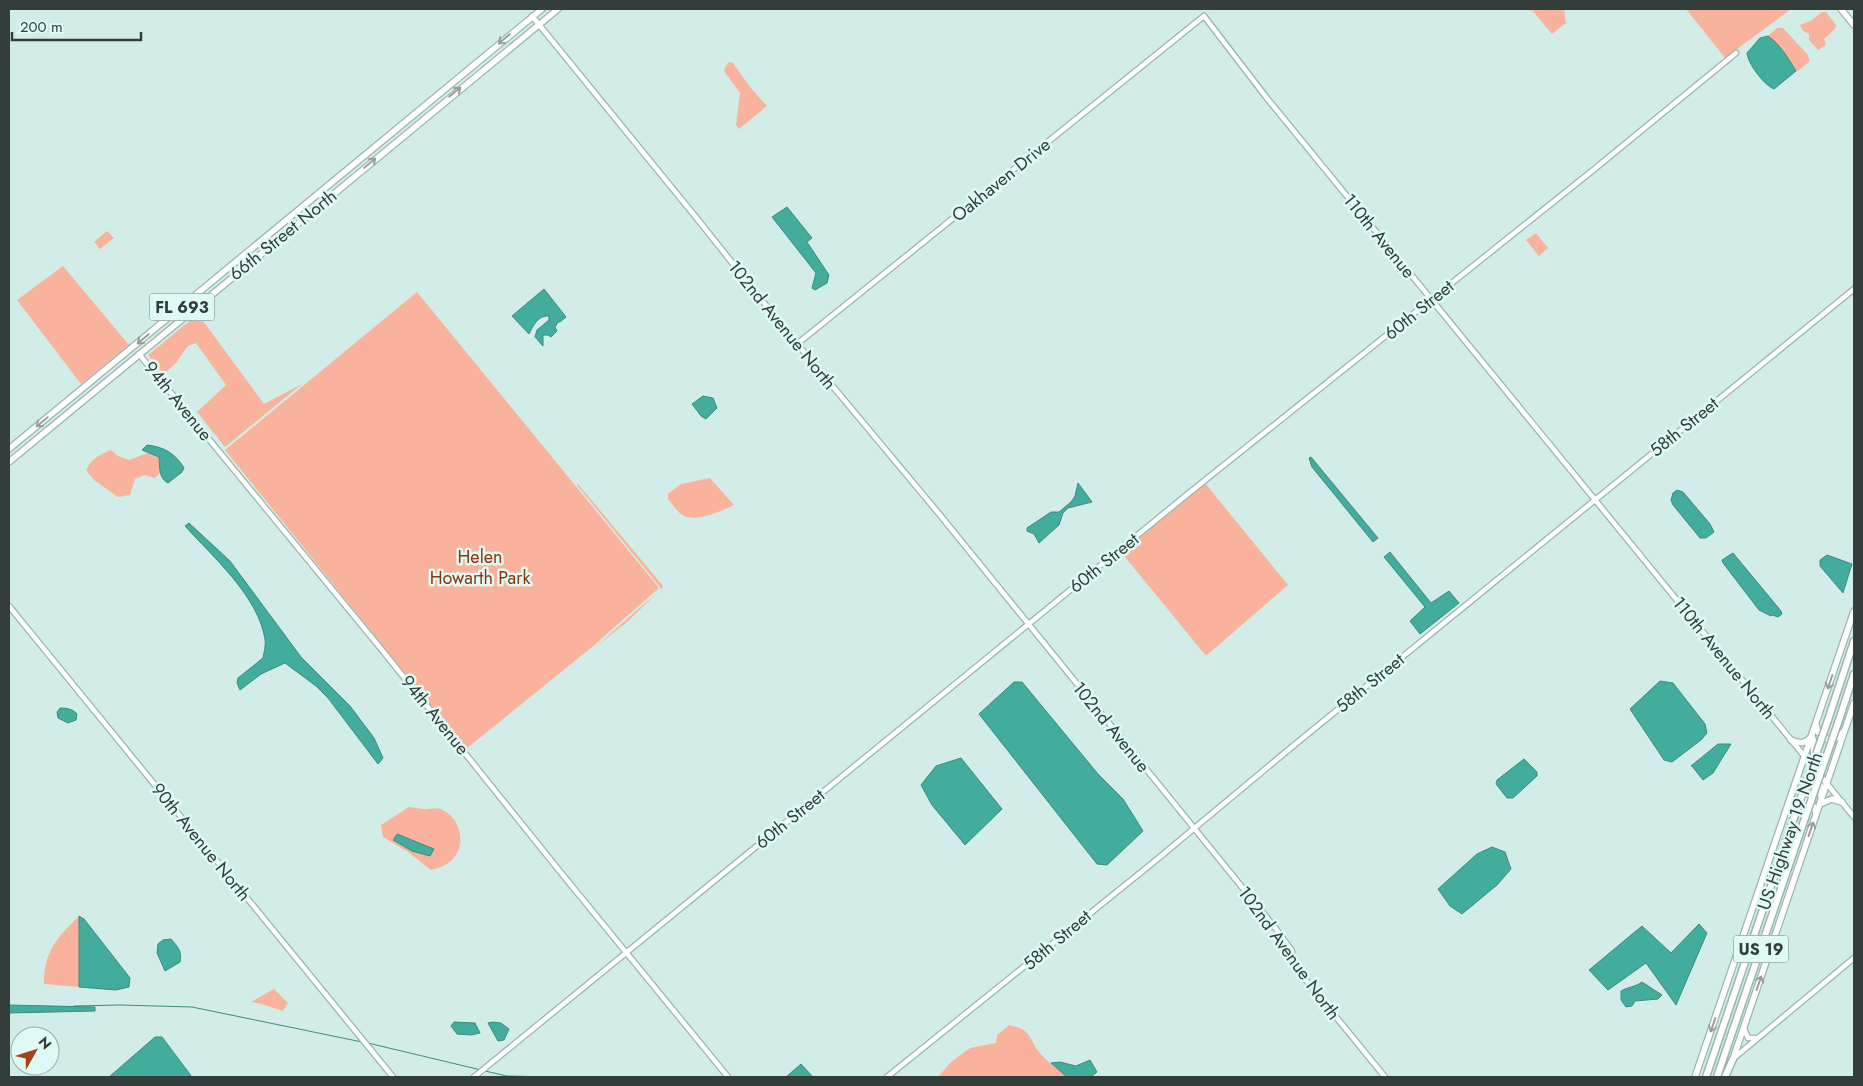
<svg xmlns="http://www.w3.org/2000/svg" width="1863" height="1086" font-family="Jost,sans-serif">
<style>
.green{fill:#f9b39c;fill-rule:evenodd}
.water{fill:#42ac9d;stroke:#3e8b80}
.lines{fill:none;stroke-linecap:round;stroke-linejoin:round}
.stream{stroke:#3e8b80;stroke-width:1}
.tertiary-casing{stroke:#9ab4af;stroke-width:7}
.primary-casing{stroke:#9ab4af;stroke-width:8}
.motorway-casing{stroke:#9ab4af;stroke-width:9}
.tertiary{stroke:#fff;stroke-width:4.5}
.primary{stroke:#fff;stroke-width:5.5}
.motorway{stroke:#fff;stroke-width:6}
.motorway-bridge-casing{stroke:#9ab4af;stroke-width:9;stroke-linecap:butt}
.motorway-bridge{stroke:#fff;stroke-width:6}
.oneway{stroke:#999e9d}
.labels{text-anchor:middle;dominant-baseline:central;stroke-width:5;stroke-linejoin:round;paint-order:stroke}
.shield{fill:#dffaf5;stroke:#677673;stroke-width:1}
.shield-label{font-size:16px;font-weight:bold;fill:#333d3b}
.street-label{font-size:18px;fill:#333d3b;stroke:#dffaf5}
.park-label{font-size:18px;fill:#8b320f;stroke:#dffaf5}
</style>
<rect width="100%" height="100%" fill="#d2ede7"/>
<!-- green -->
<path class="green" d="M 1528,9 L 1564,9 L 1566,23 L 1552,34 L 1532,10 L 1530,11 Z
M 1686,9 L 1791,9 L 1725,58 Z
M 1822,12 L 1826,12 L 1836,25 L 1835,29 L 1824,39 L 1826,45 L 1818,50 L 1809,40 L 1809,34 L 1803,31 L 1800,25 L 1812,20 Z
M 1777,28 L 1783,28 L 1807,54 L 1810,61 L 1798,71 L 1796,71 L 1781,49 L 1774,41 L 1768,36 Z
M 729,62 L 733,63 L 750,87 L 767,106 L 739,129 L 736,125 L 740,93 L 724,71 L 725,67 Z
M 107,231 L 114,238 L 100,249 L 94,242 Z
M 1536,233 L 1548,248 L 1539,256 L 1526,240 Z
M 63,266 L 129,345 L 81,384 L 17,300 Z
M 417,292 L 659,588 L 592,647 L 466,749 L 225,450 Z
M 198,314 L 264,404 L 302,384 L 225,447 L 197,412 L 226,385 L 196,343 L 188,346 L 176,363 L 164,374 L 148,355 Z
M 111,450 L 118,456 L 129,460 L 148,453 L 159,457 L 160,473 L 155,478 L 145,475 L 135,479 L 130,495 L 118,497 L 94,480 L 86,470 C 92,458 99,455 111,450 Z
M 710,478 L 734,505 C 720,511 700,522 684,516 C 678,513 672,504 668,499 L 668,494 L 681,484 Z
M 1205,483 L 1288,585 L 1206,656 L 1121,552 Z
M 578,484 L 663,586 L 662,588 L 627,622 L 594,648 L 660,590 L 660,587 L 577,485 Z
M 409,807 C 414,807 419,809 424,809 C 431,810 437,806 443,810 C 462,820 466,845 452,860 C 446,866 438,868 431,870 L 408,852 L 383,837 L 381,825 ZM 396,834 L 397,834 L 434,849 L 412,851 L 393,840 Z
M 79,916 L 79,987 L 44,984 C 44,951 57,938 79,916 Z
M 274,989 L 288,1003 L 283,1011 L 258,1003 L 251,1002 Z
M 1009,1025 C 1033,1030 1027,1037 1040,1053 C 1047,1062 1059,1069 1067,1077 L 938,1077 L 951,1062 L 970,1048 L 996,1043 L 997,1035 Z"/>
<!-- water -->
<path class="water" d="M 1768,36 C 1780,44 1788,58 1796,71 L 1774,89 C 1764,85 1748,64 1747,53 L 1760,38 Z
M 787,207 L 812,238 L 807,242 L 829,275 L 827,283 L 815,290 L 812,288 L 816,273 L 772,217 Z
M 544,289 L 566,317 L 560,322 L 558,322 L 555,327 L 557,331 L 551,337 L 548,335 L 543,335 L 543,346 L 535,337 L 537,330 L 549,320 L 549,316 C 538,315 533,326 529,334 L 512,316 Z
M 703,396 L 713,398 L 717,408 L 706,419 L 701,416 L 692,404 Z
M 147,445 C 164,447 175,453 184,468 L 182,472 L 168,483 C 158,478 160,466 159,457 L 142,450 Z
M 1311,457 L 1378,538 L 1373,542 L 1312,467 L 1309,458 Z
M 1078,483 L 1092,502 L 1068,508 L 1063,513 L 1059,525 L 1039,543 L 1034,534 L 1027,531 L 1027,528 L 1051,512 L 1059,512 L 1071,502 L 1075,496 Z
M 1677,490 L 1683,492 L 1710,524 L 1714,532 L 1706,538 L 1700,538 L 1673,505 L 1671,500 L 1673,493 Z
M 189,523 L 230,561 L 301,657 L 350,706 L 374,738 L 383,758 L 378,764 L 328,698 L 316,686 L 285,663 L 261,674 L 240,690 L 237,683 L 238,678 L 263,658 C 264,652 266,645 265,639 C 258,596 213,557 185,526 Z
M 1390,552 L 1431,603 L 1449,591 L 1459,603 L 1420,634 L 1410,621 L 1425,607 L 1384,557 Z
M 1733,553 L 1781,611 L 1782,614 L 1778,617 L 1772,615 L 1771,616 L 1759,610 L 1723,563 L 1722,560 Z
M 1827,555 L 1852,564 L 1843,593 L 1820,566 L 1820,560 Z
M 1660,681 L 1673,683 L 1705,724 L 1707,733 L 1701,740 L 1672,762 L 1664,760 L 1630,709 Z
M 1014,682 L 1022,682 L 1098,774 L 1123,799 L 1143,831 L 1107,865 L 1097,864 L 979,714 Z
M 60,708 C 66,708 73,709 77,714 L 76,720 L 68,723 L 58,718 L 57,712 Z
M 1718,744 L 1731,744 L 1713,773 L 1703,780 L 1692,766 L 1691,766 Z
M 961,758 L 1002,809 L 965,845 L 932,805 L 921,785 L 936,766 Z
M 1524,759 L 1537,772 L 1537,776 L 1513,798 L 1507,798 L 1496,784 L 1497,780 Z
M 397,834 L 434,849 L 430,856 L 412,851 L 393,840 Z
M 1492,847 L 1505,852 L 1511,869 L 1497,885 L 1462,914 L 1450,906 L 1438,889 L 1477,854 Z
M 79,916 L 84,919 L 130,978 L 129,987 L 116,990 L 79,987 Z
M 1699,924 L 1707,933 L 1676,1005 L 1646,963 L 1608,990 L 1589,970 L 1642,926 L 1671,953 Z
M 171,939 C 178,947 182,951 180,962 L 165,971 L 157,953 L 158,944 L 163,940 Z
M 1642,982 L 1662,995 L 1658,999 L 1635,1001 L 1632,1006 L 1626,1007 L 1621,1000 L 1621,991 C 1628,987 1635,987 1642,982 Z
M 9,1005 L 95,1007 L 95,1011 L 9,1013 Z
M 454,1022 L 475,1023 L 480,1033 L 471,1035 L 457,1034 L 451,1026 Z
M 493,1022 L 501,1023 L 509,1029 L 504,1040 L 498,1041 L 488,1023 Z
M 155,1037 L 162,1037 L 192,1077 L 109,1077 Z
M 1090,1060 L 1097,1072 L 1091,1077 L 1067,1077 L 1051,1063 L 1060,1062 L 1076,1066 Z
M 801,1064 L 813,1077 L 786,1077 Z"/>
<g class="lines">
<!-- stream -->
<path class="stream" d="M 74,1006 L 120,1005 L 192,1007 L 362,1042
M 368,1043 L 481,1070
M 485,1071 L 507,1076 L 555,1077"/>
<defs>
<path id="tertiary" d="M 532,16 L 699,221 L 780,323 L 940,515 L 1276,929 L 1292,951 L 1292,963 L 1385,1077
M 797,344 L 1204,16 L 1266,97 L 1814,768
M 139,354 L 382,650 L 562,874 L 728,1077
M 9,606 L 393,1077
M 1819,774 L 1854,817
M 1744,1029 L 1748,1038 L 1755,1038
M 1734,1058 L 1854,958
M 474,1077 L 1189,493 L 1592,171 L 1736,53
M 887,1077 L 1155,861 L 1293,746 L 1854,289"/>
<path id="primary" d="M 1841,9 L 1854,25
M 9,449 L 542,9
M 9,462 L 558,9
M 1816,725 L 1818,732 L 1828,740 L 1834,740 L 1843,732
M 1813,739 L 1814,759 L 1821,789 L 1821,796
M 1791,740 C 1800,744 1805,744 1812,736
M 1820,804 L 1832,799 L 1842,802
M 1790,807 L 1796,800 C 1808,798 1814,803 1816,814
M 1733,1059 L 1854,703
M 1695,1077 L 1854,611"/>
<path id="motorway" d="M 1828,720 L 1854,641
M 1838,723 L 1854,674
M 1706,1077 L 1794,818
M 1717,1077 L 1804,821
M 1725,1077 L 1733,1059"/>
</defs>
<!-- tertiary casing -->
<use href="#tertiary" class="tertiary-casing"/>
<!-- primary casing -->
<use href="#primary" class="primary-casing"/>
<!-- motorway casing -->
<use href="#motorway" class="motorway-casing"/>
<!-- tertiary -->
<use href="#tertiary" class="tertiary"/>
<!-- primary -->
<use href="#primary" class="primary"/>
<!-- motorway -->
<use href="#motorway" class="motorway"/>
<defs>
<path id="motorway-bridge" d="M 1794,818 L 1828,720
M 1804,821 L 1838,723"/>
</defs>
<!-- motorway-bridge casing -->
<use href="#motorway-bridge" class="motorway-bridge-casing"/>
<!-- motorway-bridge -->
<use href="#motorway-bridge" class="motorway-bridge"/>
</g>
<!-- one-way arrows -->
<defs><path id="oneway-shaft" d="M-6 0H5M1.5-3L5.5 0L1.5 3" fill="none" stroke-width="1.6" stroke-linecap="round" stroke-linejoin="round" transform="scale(1.25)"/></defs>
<g class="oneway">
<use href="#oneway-shaft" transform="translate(504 39) rotate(140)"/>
<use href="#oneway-shaft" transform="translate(455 92) rotate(-39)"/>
<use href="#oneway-shaft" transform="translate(370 163) rotate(-40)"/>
<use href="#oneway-shaft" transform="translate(143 339) rotate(140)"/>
<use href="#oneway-shaft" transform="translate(42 422) rotate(141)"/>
<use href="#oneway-shaft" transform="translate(1830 682) rotate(109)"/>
<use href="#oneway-shaft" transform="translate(1811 829) rotate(-71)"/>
<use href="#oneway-shaft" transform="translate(1759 983) rotate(-71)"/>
<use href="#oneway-shaft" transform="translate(1713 1025) rotate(109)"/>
</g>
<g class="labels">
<!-- shield labels -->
<g class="shield">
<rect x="149.5" y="293.5" width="65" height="27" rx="4"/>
<rect x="1733.5" y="935.5" width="55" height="27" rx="4"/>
</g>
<g class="shield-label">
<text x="182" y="307">FL 693</text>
<text x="1761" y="949">US 19</text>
</g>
<!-- street labels -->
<g class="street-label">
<text transform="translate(1001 180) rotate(-39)">Oakhaven Drive</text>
<text transform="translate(283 235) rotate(-39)">66th Street North</text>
<text transform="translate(1379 236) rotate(51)">110th Avenue</text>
<text transform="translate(1419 310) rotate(-39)">60th Street</text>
<text transform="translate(782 325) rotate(51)">102nd Avenue North</text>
<text transform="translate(178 401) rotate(51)">94th Avenue</text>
<text transform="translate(1684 427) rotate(-39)">58th Street</text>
<text transform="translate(1104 563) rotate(-39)">60th Street</text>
<text transform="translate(1724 658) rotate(51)">110th Avenue North</text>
<text transform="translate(1370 683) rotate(-39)">58th Street</text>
<text transform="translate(435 715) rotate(51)">94th Avenue</text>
<text transform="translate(1111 727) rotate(51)">102nd Avenue</text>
<text transform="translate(790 819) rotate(-39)">60th Street</text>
<text transform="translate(1790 831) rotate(-71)">US Highway 19 North</text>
<text transform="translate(201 842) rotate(51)">90th Avenue North</text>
<text transform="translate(1057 940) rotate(-40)">58th Street</text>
<text transform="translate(1289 953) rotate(54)">102nd Avenue North</text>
</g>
<!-- park labels -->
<g class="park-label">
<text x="480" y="557">Helen<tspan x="480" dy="21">Howarth Park</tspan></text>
</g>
</g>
<!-- border -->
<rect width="1863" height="1086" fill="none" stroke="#333d3b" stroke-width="20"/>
<!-- north arrow -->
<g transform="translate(35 1051) rotate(51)"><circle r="24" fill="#dffaf5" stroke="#9aaeab"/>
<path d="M0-4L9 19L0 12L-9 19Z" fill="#a7411a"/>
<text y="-8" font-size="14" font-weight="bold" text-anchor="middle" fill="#333d3b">N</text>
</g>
<!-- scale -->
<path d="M12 32v8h129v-8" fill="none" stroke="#333d3b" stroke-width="2.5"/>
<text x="20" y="32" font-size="15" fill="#333d3b" stroke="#dffaf5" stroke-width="4" paint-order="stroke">200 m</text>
</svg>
